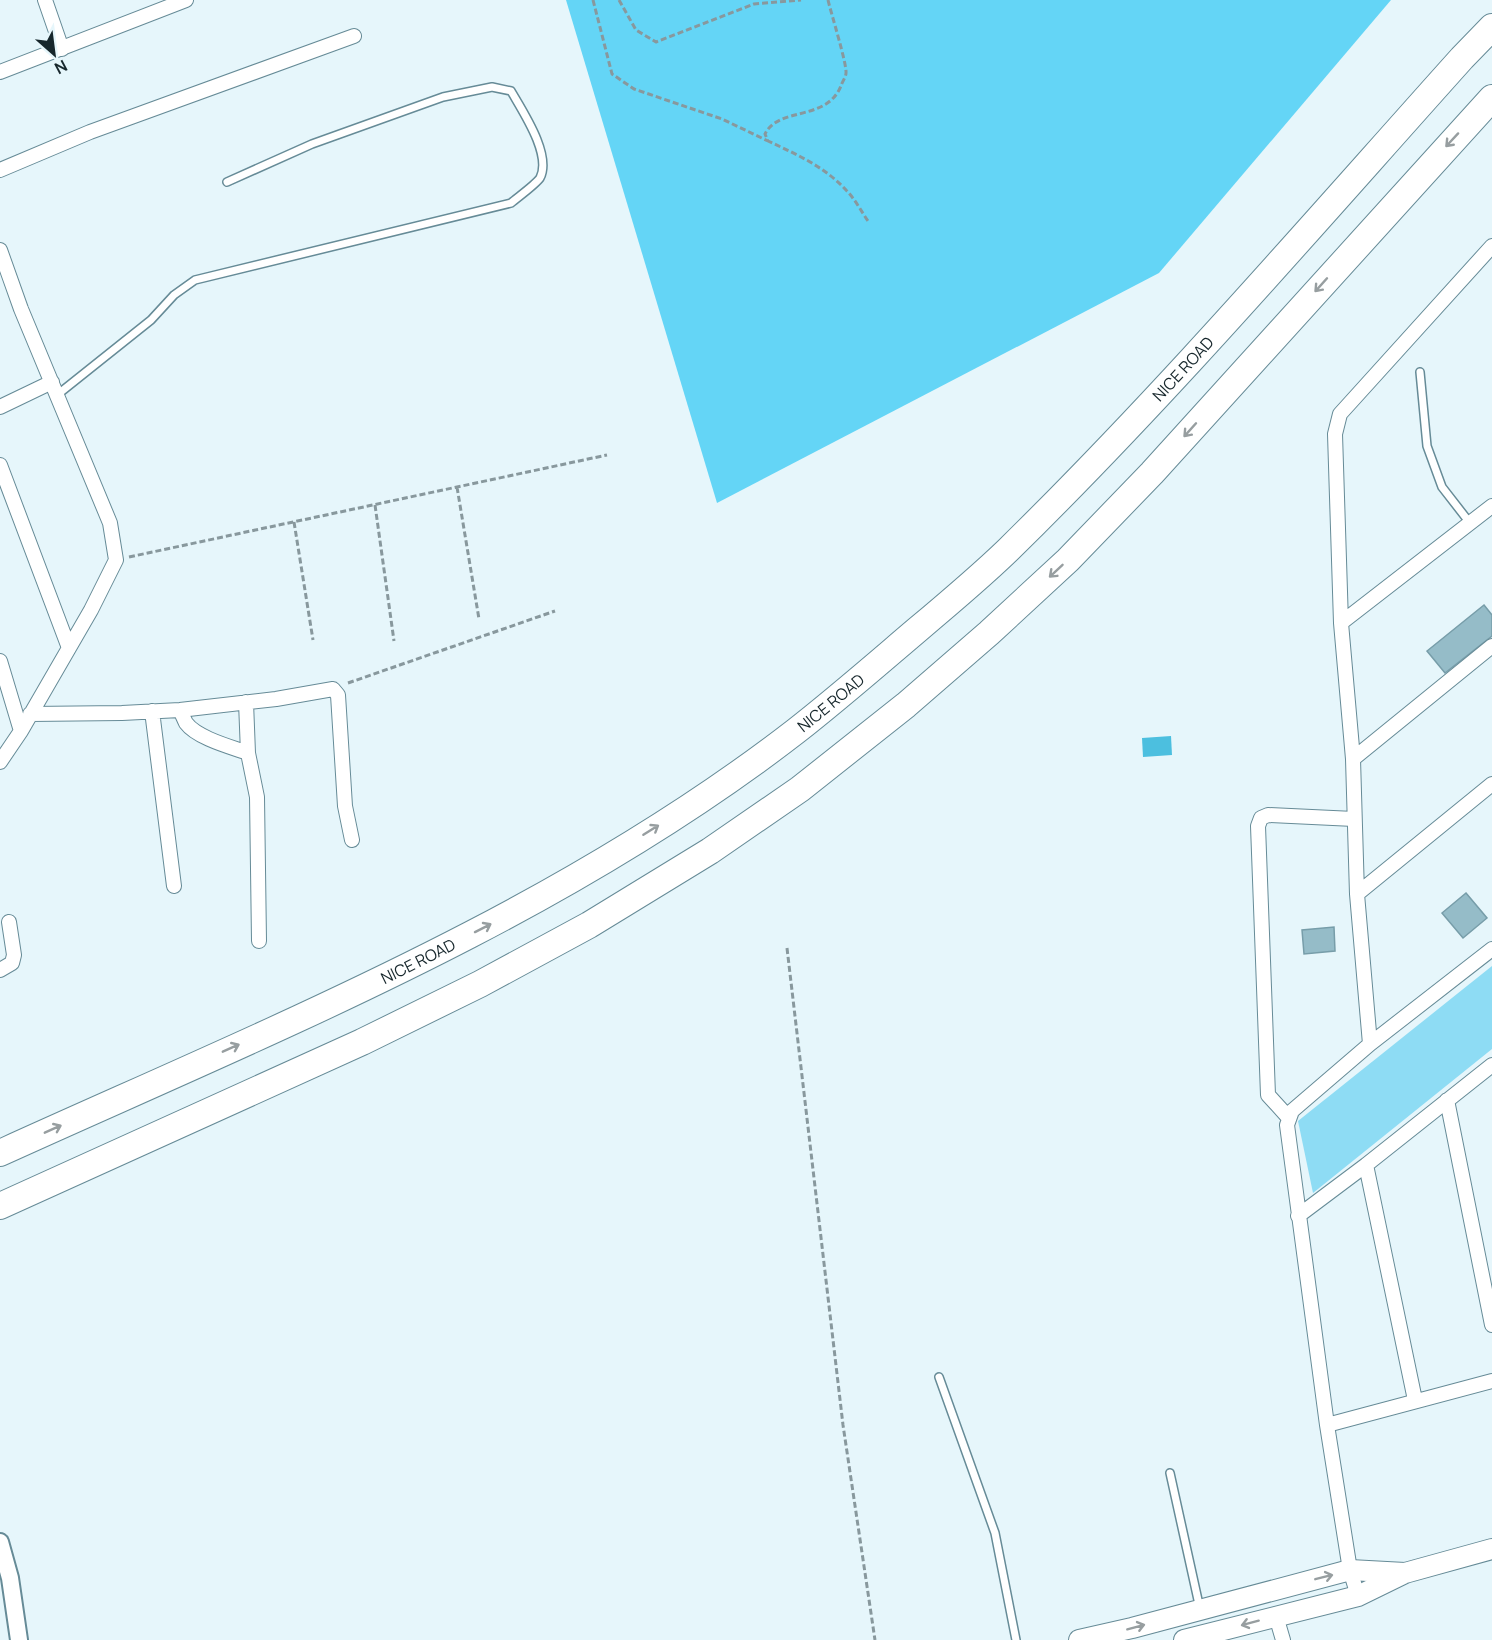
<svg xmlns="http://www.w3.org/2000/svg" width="1492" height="1640" font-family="Manrope,sans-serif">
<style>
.green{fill:#8edcf4}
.forest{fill:#64d5f6}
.water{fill:#4cbfdf}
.building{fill:#95bcc8;stroke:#779da9;stroke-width:1.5}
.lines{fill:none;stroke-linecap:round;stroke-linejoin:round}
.service-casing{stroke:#668b97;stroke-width:10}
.minor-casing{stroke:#668b97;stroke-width:16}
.tertiary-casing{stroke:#668b97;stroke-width:20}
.secondary-casing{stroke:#668b97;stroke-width:22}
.motorway-casing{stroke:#668b97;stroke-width:28}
.path{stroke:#88989d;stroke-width:3;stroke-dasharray:6 3;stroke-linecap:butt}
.service{stroke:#fff;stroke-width:7}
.minor{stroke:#fff;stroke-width:14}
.tertiary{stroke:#fff;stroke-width:16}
.secondary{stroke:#fff;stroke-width:20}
.motorway{stroke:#fff;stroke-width:26}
.oneway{stroke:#979ea0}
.labels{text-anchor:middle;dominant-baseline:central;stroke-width:6;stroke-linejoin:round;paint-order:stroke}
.street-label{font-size:16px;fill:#17272c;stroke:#e6f6fb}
</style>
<rect width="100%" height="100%" fill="#e6f6fb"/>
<!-- green -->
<path class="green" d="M 1492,966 L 1492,1049 L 1313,1193 L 1298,1121 Z"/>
<!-- forest -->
<path class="forest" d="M 566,0 L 1391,0 L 1159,273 L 717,503 Z"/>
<!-- water -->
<path class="water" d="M 1171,736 L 1172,755 L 1143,757 L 1142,738 Z"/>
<!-- building -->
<path class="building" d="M 1484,605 L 1492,615 L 1492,636 L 1445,673 L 1427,651 Z
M 1466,893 L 1487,918 L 1463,938 L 1442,913 Z
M 1334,927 L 1335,951 L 1304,954 L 1302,930 Z"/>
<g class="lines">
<defs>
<path id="service" d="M 1420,372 L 1427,446 L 1442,487 L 1470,523
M 57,395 L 151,320 L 174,295 L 195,280 L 511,203 C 518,197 535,185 540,178 C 552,155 523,112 511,91 L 492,87 L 443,97 L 312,144 L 227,182
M 939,1377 L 995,1533 L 1016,1640
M 1170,1473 L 1200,1609"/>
<path id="minor" d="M 45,0 L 62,49
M 0,72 L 186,0
M 0,170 L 90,132 L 354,36
M 0,250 L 21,309 L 110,523 L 116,560 L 91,610 L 21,731 L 0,762
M 0,407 L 52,382
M 0,465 L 69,648
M 1341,623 L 1492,506
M 0,661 L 21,731
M 246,702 L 248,753 L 257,797 L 259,941
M 180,710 C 182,714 184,719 186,723 C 197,738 231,747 248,753
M 152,711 L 174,886
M 30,714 L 122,713 L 180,710 L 276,699 L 333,689 L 338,695 L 345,806 L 352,840
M 1353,759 L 1492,646
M 1357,894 L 1492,784
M 0,970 L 12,963 L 14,955 L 9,922
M 1370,1044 L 1357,894 L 1353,759 L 1341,623 L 1335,434 L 1340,414 L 1492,246
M 1447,1100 L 1492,1325
M 1288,1117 L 1268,1095 L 1258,826 L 1261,818 L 1268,815 L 1354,819
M 1366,1165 L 1415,1400
M 1298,1216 L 1366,1165 L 1492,1065
M 1327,1425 L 1492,1381
M 1358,1596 L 1350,1570 L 1327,1425 L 1287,1125 L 1292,1111 L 1370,1044 L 1492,949
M 1276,1616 L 1283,1640"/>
<path id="tertiary" d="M 0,1542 L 10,1578 L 19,1640"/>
<path id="secondary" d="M 1079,1640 L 1132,1628 L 1350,1570 L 1405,1573
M 1184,1640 L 1358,1596 L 1405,1573 L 1492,1549"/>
<g id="motorway">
<path id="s1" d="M 0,1153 C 273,1029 557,916 796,731 C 837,699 877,664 917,630 C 948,604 979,578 1008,550 C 1167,394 1313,224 1462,58 L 1492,27"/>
<path d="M 0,1206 L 362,1042 L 480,984 L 589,925 L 710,851 L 800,789 L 906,705 L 989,633 L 1068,560 L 1152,473 L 1492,98"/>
</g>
</defs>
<!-- service casing -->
<use href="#service" class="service-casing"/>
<!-- minor casing -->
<use href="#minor" class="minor-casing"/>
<!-- tertiary casing -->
<use href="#tertiary" class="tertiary-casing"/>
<!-- secondary casing -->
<use href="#secondary" class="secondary-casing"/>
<!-- motorway casing -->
<use href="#motorway" class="motorway-casing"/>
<!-- path -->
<path class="path" d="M 593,0 L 612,74 L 634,89 L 722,119 L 768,141
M 619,0 L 636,30 L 656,42 L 754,4 L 801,0
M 828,0 C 831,13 847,64 846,73 C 846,77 842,82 841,86 C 826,122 779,106 765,134 L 768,141 C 796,154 825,167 846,190 C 855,199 861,211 868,221
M 457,487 L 479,619
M 375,505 L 394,641
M 294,522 L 313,640
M 129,557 L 607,455
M 348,683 L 555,611
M 787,948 L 843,1425 L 875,1640"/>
<!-- service -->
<use href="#service" class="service"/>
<!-- minor -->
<use href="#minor" class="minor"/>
<!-- tertiary -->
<use href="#tertiary" class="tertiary"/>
<!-- secondary -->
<use href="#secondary" class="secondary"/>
<!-- motorway -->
<use href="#motorway" class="motorway"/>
</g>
<!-- one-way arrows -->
<defs><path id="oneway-shaft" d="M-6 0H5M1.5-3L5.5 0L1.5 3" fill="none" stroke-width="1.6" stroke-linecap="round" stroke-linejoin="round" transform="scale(1.5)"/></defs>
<g class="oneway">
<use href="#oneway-shaft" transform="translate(1452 140) rotate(133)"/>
<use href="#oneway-shaft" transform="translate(1321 285) rotate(132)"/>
<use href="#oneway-shaft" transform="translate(1190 430) rotate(132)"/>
<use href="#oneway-shaft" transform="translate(1056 571) rotate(137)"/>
<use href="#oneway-shaft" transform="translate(651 830) rotate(-32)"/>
<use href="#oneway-shaft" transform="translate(483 928) rotate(-27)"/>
<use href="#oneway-shaft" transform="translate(231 1048) rotate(-24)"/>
<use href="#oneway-shaft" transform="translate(53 1129) rotate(-24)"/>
<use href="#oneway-shaft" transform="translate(1324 1577) rotate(-14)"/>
<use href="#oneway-shaft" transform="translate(1250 1623) rotate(165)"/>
<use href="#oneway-shaft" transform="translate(1136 1627) rotate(-15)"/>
</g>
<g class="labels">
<!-- street labels -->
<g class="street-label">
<text stroke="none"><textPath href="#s1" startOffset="1434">NICE ROAD</textPath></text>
<text stroke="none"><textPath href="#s1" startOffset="948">NICE ROAD</textPath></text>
<text stroke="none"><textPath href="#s1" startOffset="460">NICE ROAD</textPath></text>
</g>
</g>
<!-- north arrow -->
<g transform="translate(54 54) rotate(152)" stroke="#e6f6fb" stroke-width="4.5" paint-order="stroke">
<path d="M0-4.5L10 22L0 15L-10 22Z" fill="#17272c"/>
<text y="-9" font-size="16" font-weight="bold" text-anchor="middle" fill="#17272c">N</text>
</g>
</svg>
